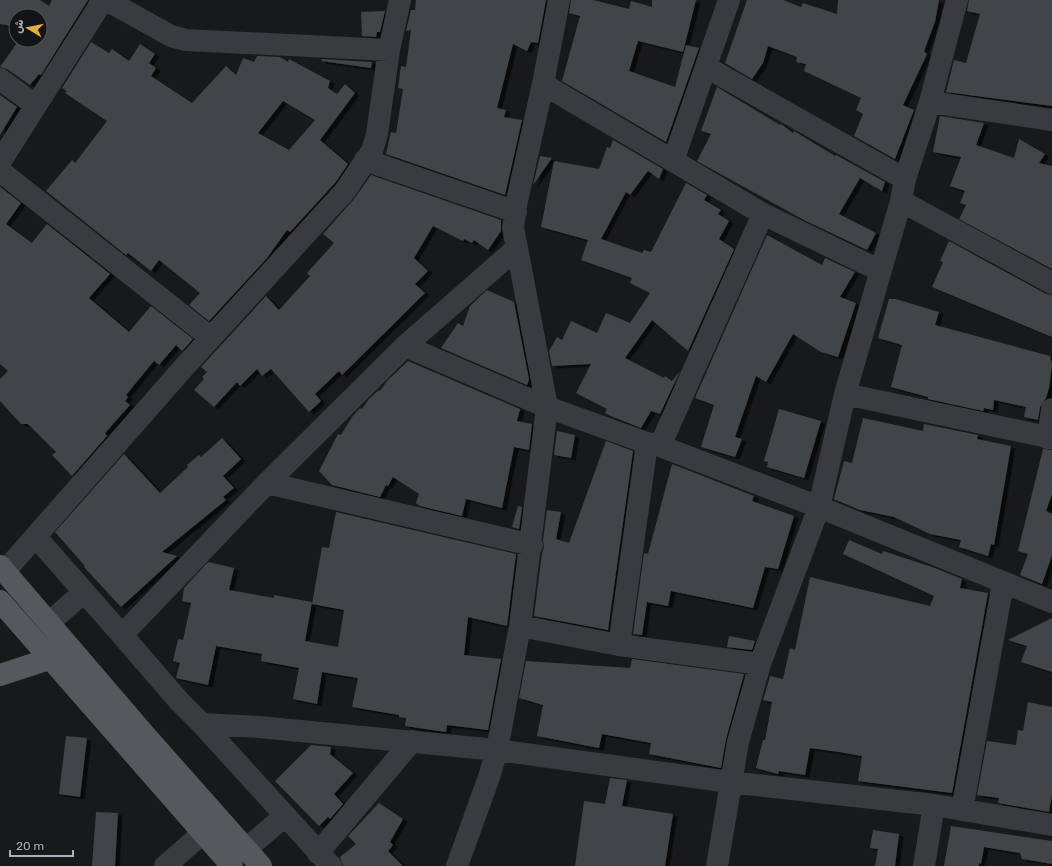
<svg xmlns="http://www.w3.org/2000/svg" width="1052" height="866" font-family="Rubik,Vazirmatn,sans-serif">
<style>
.building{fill:#434447;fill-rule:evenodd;filter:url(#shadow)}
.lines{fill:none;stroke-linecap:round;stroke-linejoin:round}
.minor{stroke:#3a3b3f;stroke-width:22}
.major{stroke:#56585e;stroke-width:22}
</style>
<defs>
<filter id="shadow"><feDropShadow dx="4.5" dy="2.5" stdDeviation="0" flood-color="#0009"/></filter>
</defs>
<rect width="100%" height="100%" fill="#18191a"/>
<!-- building -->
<path class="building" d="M 0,0 L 40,0 L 49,6 L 52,0 L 88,0 L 41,75 L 39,74 L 30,85 L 7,69 L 0,67 L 19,40 L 40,40 L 40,16 L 16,16 L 16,27 L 0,24 Z
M 416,0 L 546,0 L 538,43 L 531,42 L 527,51 L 513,44 L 497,108 L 506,110 L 504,117 L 522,120 L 505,195 L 386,154 L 391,132 L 396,133 L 403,89 L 398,88 L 401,66 L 406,67 L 411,30 L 406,31 L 411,10 L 415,10 Z
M 571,0 L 593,0 L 629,9 L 631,1 L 652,7 L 652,0 L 696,0 L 683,52 L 638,41 L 629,71 L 675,87 L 686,45 L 699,48 L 666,142 L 562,81 L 580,16 L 569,13 Z
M 747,0 L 783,0 L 801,7 L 803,3 L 837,14 L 838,0 L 939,0 L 935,22 L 924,51 L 927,54 L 903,105 L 914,110 L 895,159 L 854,136 L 863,114 L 856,110 L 861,98 L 804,71 L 806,64 L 796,62 L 797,57 L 768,46 L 763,63 L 752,79 L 725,63 Z
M 969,0 L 1052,0 L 1052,106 L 946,92 L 954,60 L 966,63 L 980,14 L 967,11 Z
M 385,11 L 380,32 L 377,32 L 376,37 L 362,36 L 361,12 Z
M 91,42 L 109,53 L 112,49 L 129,61 L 140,44 L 155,54 L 149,63 L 156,68 L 151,76 L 192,103 L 226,66 L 236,75 L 243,58 L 254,62 L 257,56 L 280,57 L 288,62 L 289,59 L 330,81 L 328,88 L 337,94 L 345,84 L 355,93 L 320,140 L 348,164 L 335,183 L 290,232 L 287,230 L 267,258 L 209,321 L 189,305 L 200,293 L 159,260 L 151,271 L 128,253 L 126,255 L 46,191 L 72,160 L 75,163 L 107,121 L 65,93 L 67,91 L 62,88 ZM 283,101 L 315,120 L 289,150 L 258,133 Z
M 322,59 L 372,62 L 371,68 L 321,61 Z
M 717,87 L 780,125 L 781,124 L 793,133 L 794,131 L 835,156 L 836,155 L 845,160 L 885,182 L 882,191 L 860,178 L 839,214 L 876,233 L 867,250 L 802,219 L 697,161 L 711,134 L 701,131 Z
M 0,95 L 17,107 L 0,135 Z
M 940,116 L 984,123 L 976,145 L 1014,158 L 1019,139 L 1045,154 L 1039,163 L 1052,166 L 1052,269 L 959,219 L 966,205 L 960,203 L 965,191 L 950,186 L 961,157 L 933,152 Z
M 613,140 L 663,169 L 659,179 L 648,171 L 630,195 L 626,192 L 601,239 L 642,253 L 644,250 L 651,252 L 686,183 L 707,195 L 704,200 L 721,210 L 718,214 L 729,221 L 719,239 L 734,249 L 688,351 L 652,320 L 625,358 L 664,378 L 665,376 L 672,381 L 680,371 L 660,414 L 651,411 L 641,428 L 613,417 L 605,413 L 607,409 L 576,393 L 591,364 L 552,366 L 549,351 L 557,337 L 562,340 L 571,321 L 597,333 L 606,313 L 630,323 L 650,293 L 630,283 L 632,278 L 581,260 L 588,240 L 541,227 L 554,161 L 599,169 L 607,147 L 610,148 Z
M 540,156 L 552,158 L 533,185 Z
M 371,175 L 501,220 L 501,231 L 488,250 L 474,240 L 472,243 L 464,239 L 463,241 L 433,226 L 414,258 L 428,271 L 415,284 L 425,293 L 342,375 L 339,371 L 315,394 L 321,401 L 309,412 L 271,369 L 262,376 L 257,369 L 240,386 L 237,382 L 214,407 L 194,390 L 204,379 L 202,377 L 207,372 L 201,367 L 266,296 L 279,310 L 310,276 L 307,273 L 334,243 L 323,234 L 354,199 Z
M 0,187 L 21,203 L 6,224 L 32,243 L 47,224 L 110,274 L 89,298 L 129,332 L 151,306 L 193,339 L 182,351 L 176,345 L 159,365 L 154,361 L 126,395 L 128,397 L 125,401 L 130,405 L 105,433 L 107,436 L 72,476 L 52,455 L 56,452 L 28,424 L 21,424 L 0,401 L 0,379 L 8,371 L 0,364 Z
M 767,235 L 822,265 L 825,258 L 855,272 L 840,297 L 856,303 L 838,357 L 821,352 L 793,334 L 766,382 L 756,376 L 735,437 L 742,439 L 735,457 L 701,447 L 714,405 L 695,398 Z
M 949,241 L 1046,294 L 1052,295 L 1052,337 L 932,287 L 943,262 L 940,261 Z
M 487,290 L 514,302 L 527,369 L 529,380 L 527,385 L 441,348 L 458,323 L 463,326 L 470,306 Z
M 889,299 L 896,299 L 939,312 L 935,325 L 1050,356 L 1052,365 L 1049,388 L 1046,398 L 1040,407 L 1038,420 L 1024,417 L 1026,407 L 994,400 L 993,410 L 984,408 L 983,411 L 928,399 L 928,397 L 891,387 L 902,345 L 878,338 Z
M 408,361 L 520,409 L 517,421 L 532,424 L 529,450 L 514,447 L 502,508 L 466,499 L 462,516 L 420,506 L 416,503 L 419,494 L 393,477 L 388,486 L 386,485 L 380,497 L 332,485 L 319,471 L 338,434 L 341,435 L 352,417 L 360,408 L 362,409 L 369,399 L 379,390 L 380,391 L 387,381 Z
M 779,409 L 821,421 L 804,478 L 767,467 L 768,462 L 764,461 Z
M 863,418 L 923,431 L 924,424 L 978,435 L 977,439 L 1011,446 L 994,545 L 991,544 L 988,556 L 959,547 L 961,540 L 930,534 L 894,517 L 860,510 L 834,499 L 844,461 L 852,463 Z
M 557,431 L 575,435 L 571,458 L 554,455 Z
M 222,438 L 241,459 L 223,476 L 234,488 L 223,497 L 226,500 L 162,552 L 177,556 L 121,607 L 84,567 L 85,566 L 55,532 L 124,454 L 160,493 L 188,467 L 187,465 L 199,455 L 201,457 Z
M 606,441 L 633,451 L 608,630 L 534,616 L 542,553 L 544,547 L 543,540 L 547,510 L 561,512 L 556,539 L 569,543 Z
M 1043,449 L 1052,450 L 1052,494 L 1046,511 L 1052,514 L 1052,555 L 1042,584 L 1020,575 L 1028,554 L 1018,551 Z
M 672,464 L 754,496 L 752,501 L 794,516 L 778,569 L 765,567 L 753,608 L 671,591 L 668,606 L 647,602 L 642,635 L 633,634 L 644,553 L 648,554 Z
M 518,506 L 522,507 L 519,529 L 512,527 Z
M 336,512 L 516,554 L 507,626 L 468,617 L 464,655 L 501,659 L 488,730 L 447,725 L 446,732 L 405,726 L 406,718 L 399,717 L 399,715 L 352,707 L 358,678 L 322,672 L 317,704 L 293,699 L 299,668 L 261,661 L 262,654 L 216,646 L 208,685 L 176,678 L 180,663 L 173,661 L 178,639 L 183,640 L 191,603 L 182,601 L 184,588 L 208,562 L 234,568 L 229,590 L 274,598 L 274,595 L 312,602 L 305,641 L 338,647 L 344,610 L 312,604 L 322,547 L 329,548 Z
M 849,540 L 882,554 L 883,551 L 935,568 L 962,579 L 960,588 L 988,593 L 952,793 L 858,781 L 862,756 L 839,752 L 810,748 L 805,775 L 779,771 L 778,774 L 756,768 L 763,740 L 765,740 L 772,702 L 763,700 L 770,676 L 783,679 L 790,648 L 795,650 L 810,577 L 930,606 L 934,596 L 843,554 Z
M 1052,618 L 1052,672 L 1021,662 L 1027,646 L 1008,640 Z
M 729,636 L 755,641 L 752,650 L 727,647 Z
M 632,659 L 744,674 L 726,739 L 721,768 L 649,754 L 651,743 L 602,734 L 599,748 L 537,736 L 543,705 L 519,698 L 526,661 L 630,668 Z
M 1028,702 L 1052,707 L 1052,794 L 1049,812 L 998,803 L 999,798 L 977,795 L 987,741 L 1016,745 L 1018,730 L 1023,731 Z
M 66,736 L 87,738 L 80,797 L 59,794 Z
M 311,745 L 331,747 L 330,754 L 353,773 L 334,794 L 343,804 L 330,819 L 328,817 L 319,826 L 275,781 Z
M 610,778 L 627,780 L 622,806 L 673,814 L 665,866 L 575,866 L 584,801 L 605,804 Z
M 379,803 L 403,819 L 390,842 L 393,845 L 388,851 L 403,866 L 343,866 L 340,857 L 356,844 L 348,836 Z
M 96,812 L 118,813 L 115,866 L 92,866 Z
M 951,826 L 1052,841 L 1052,864 L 1022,859 L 1020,853 L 984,847 L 981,864 L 979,863 L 979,866 L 944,866 Z
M 873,830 L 899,834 L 895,866 L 875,866 L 878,849 L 870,848 Z"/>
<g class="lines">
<!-- minor -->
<path class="minor" d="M 106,0 L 171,36 L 186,40 L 389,50
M 559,0 L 543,84 L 516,205 L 513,228 L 517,248 L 405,346 L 267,483 L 122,635 L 179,701 L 202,724 L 259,727 L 497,750 L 730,782 L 934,805 L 1052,825
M 706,67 L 905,179
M 0,79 L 35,105
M 543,84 L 763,214 L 881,271
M 930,102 L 1052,120
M 365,160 L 516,212
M 673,161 L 729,0
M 0,162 L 103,0
M 0,171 L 211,338
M 901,201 L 1052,283
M 405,346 L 547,407 L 647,443 L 660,446 L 819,507 L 1052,602
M 845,394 L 1052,438
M 1048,438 L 1052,409
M 660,446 L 763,214
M 267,483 L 532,545
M 36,537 L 122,635
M 5,571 L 186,365 L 345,191 L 372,151 L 377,134 L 389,50 L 400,0
M 50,622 L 84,592
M 520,626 L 619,645 L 760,664
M 619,645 L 647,443
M 202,724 L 331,866
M 962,810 L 1003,583
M 246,849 L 285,816
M 318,853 L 412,741
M 165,866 L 203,833
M 457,866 L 489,777 L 497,750 L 520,626 L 547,407 L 517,248
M 717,866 L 738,742 L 760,664 L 819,507 L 845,394 L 901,201 L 905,179 L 930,102 L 957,0
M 924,866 L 934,805"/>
<!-- major -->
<path class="major" d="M 0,566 L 144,734 L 261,866
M 0,601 L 232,866
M 0,675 L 49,659"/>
</g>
<!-- north arrow -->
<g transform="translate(28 28) rotate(280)"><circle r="19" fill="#131415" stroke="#505257"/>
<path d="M0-3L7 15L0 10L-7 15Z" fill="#e8ab42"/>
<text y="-6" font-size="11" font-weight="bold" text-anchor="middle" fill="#acb0b9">ش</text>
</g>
<!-- scale -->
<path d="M10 850v6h63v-6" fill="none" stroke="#acb0b9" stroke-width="2"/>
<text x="16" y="850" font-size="12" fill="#acb0b9" stroke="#131415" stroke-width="3" paint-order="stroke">20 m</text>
</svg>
